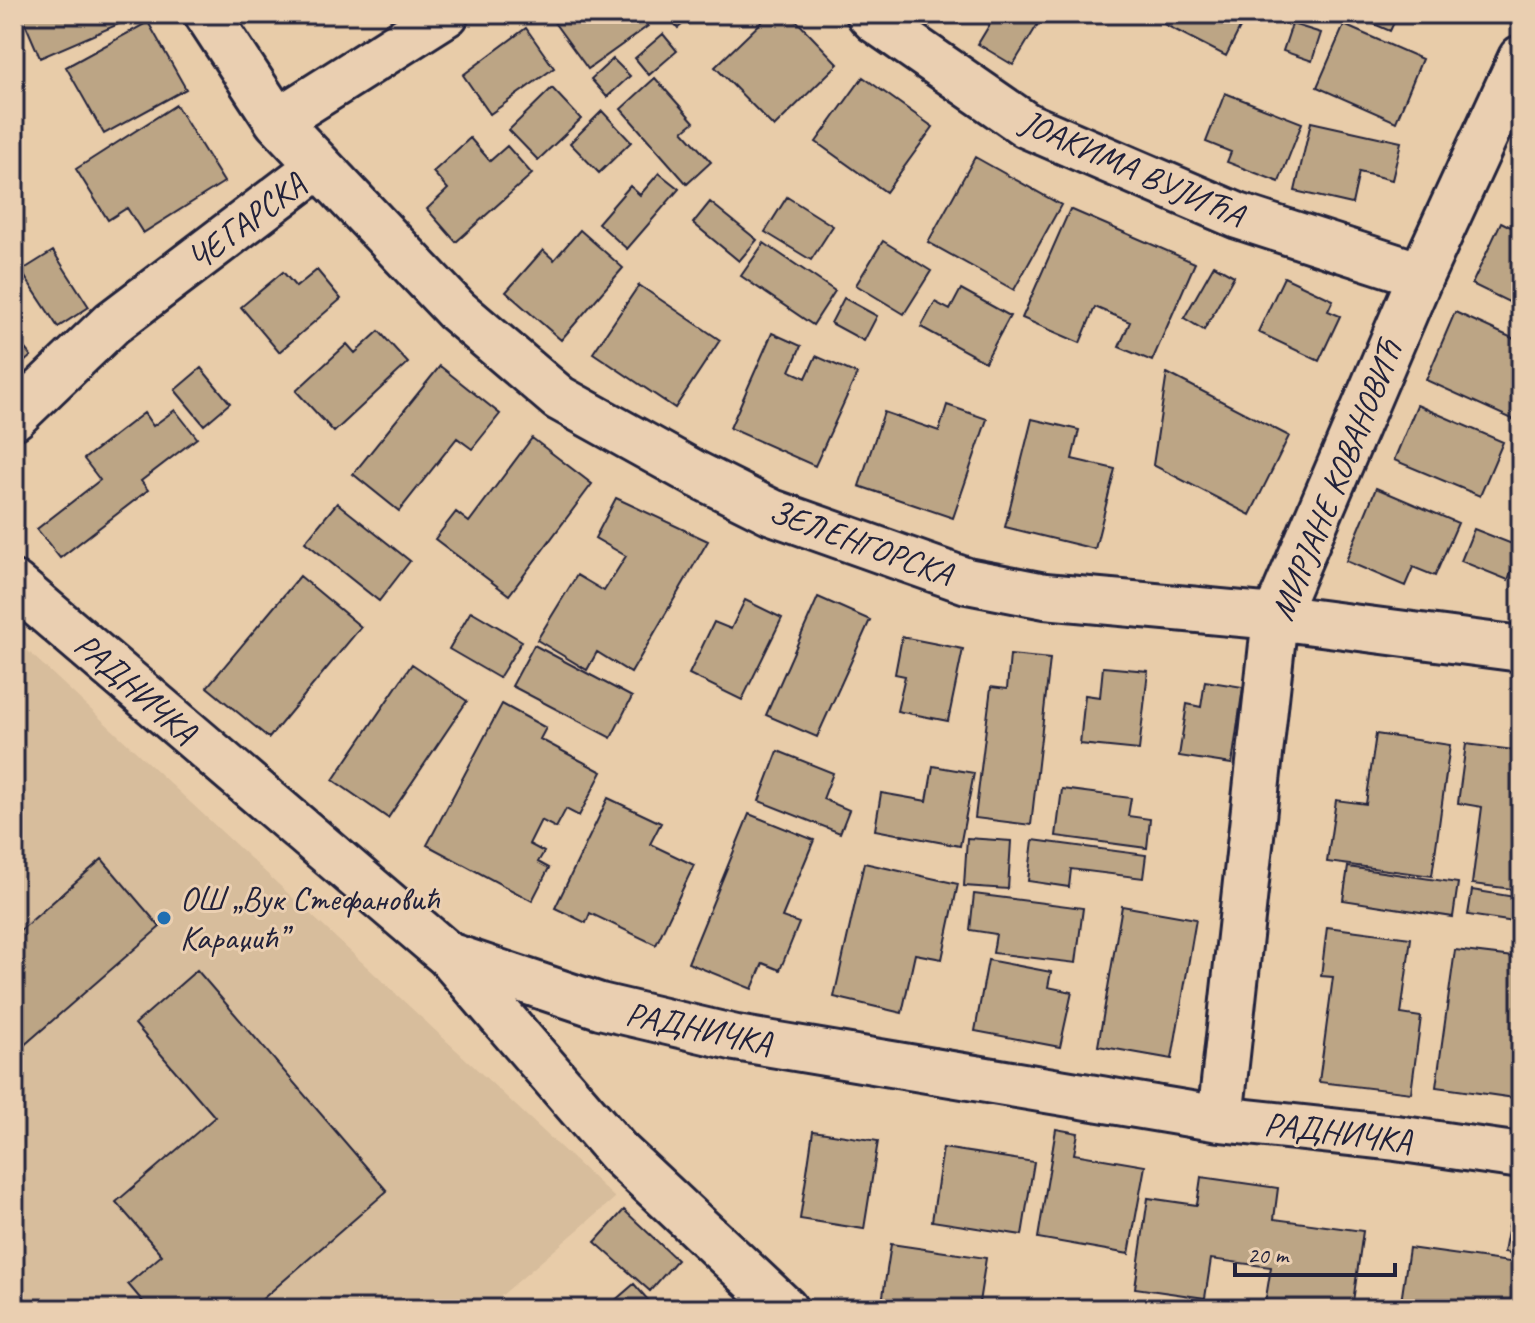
<svg xmlns="http://www.w3.org/2000/svg" width="1535" height="1323" font-family="Caveat,sans-serif">
<style>
.built{fill:#d7bd9c}
.building{fill:#bca585;stroke:#22223b;stroke-width:2}
.lines{fill:none;stroke-linecap:round;stroke-linejoin:round}
.minor-casing{stroke:#22223b;stroke-width:50}
.minor{stroke:#eacfb1;stroke-width:44}
.poi-dot{fill:#1f6fb2;stroke:#eacfb1;stroke-width:3}
.labels{text-anchor:middle;dominant-baseline:central;stroke-width:6;stroke-linejoin:round;paint-order:stroke}
.street-label{font-size:34px;fill:#22223b;stroke:#eacfb1}
.poi-label{font-size:34px;fill:#22223b;stroke:#eacfb1;text-anchor:start}
</style>
<rect width="100%" height="100%" fill="#e8cca9"/>
<filter id="ink" filterUnits="userSpaceOnUse"><feTurbulence type="fractalNoise" baseFrequency=".0125" numOctaves="2"/><feDisplacementMap in="SourceGraphic" scale="16" xChannelSelector="R" yChannelSelector="G"/><feConvolveMatrix kernelMatrix="1 2 1 2 8 2 1 2 1" color-interpolation-filters="sRGB"/></filter>
<g filter="url(#ink)">
<!-- built -->
<path class="built" d="M 14,638 L 615,1198 L 486,1309 L 14,1309 Z"/>
<!-- building -->
<path class="building" d="M 21,14 L 134,14 L 135,17 L 40,58 Z
M 548,14 L 639,14 L 648,26 L 588,69 Z
M 667,14 L 695,14 L 678,28 Z
M 770,14 L 790,14 L 838,64 L 774,127 L 715,67 Z
M 996,14 L 1044,14 L 1013,65 L 978,44 Z
M 1165,14 L 1247,14 L 1226,56 L 1160,22 Z
M 1351,14 L 1398,14 L 1390,31 Z
M 148,22 L 186,89 L 104,134 L 66,67 Z
M 1292,24 L 1321,33 L 1312,61 L 1283,51 Z
M 1344,25 L 1422,59 L 1396,122 L 1317,87 Z
M 526,28 L 554,68 L 490,114 L 463,75 Z
M 663,34 L 677,51 L 649,75 L 635,58 Z
M 613,59 L 630,76 L 607,97 L 591,79 Z
M 863,77 L 933,127 L 886,192 L 816,142 Z
M 655,78 L 694,122 L 683,131 L 711,162 L 687,184 L 621,109 Z
M 552,88 L 581,119 L 538,160 L 509,130 Z
M 1225,93 L 1302,123 L 1279,182 L 1227,162 L 1231,152 L 1206,142 Z
M 176,105 L 224,182 L 143,233 L 127,208 L 108,220 L 76,169 Z
M 602,111 L 631,142 L 599,173 L 570,143 Z
M 1311,122 L 1401,142 L 1392,180 L 1359,172 L 1352,204 L 1295,191 Z
M 470,138 L 490,161 L 507,146 L 532,174 L 456,242 L 427,209 L 448,189 L 433,172 Z
M 975,157 L 1061,205 L 1014,290 L 928,242 Z
M 659,173 L 679,189 L 627,249 L 598,223 L 630,186 L 640,195 Z
M 787,197 L 833,226 L 811,260 L 765,232 Z
M 710,202 L 757,240 L 739,261 L 693,223 Z
M 1070,209 L 1195,263 L 1152,361 L 1119,347 L 1130,322 L 1095,307 L 1080,343 L 1022,318 Z
M 1501,222 L 1521,232 L 1521,308 L 1472,284 Z
M 580,230 L 623,268 L 561,340 L 506,292 L 543,250 L 554,260 Z
M 883,241 L 931,271 L 904,314 L 856,285 Z
M 764,243 L 835,291 L 813,325 L 741,276 Z
M 53,251 L 89,307 L 58,327 L 21,271 Z
M 1214,265 L 1234,276 L 1204,330 L 1184,318 Z
M 317,270 L 341,299 L 279,352 L 241,307 L 283,272 L 296,287 Z
M 1284,277 L 1333,300 L 1328,311 L 1340,316 L 1319,361 L 1258,332 Z
M 639,285 L 720,340 L 675,408 L 593,353 Z
M 961,289 L 1010,316 L 985,362 L 921,327 L 935,302 L 950,310 Z
M 844,298 L 877,316 L 864,341 L 831,323 Z
M 1455,312 L 1521,342 L 1521,423 L 1426,380 Z
M 379,331 L 408,363 L 334,432 L 296,391 L 347,344 L 355,353 Z
M 772,333 L 801,346 L 790,371 L 806,378 L 816,356 L 857,374 L 815,466 L 730,428 Z
M 14,336 L 31,356 L 14,371 Z
M 440,366 L 500,414 L 472,449 L 457,438 L 399,511 L 353,474 Z
M 201,368 L 230,403 L 204,425 L 175,390 Z
M 1167,373 L 1289,436 L 1250,515 L 1153,465 Z
M 947,405 L 987,419 L 953,518 L 859,486 L 884,412 L 939,431 Z
M 1417,405 L 1503,442 L 1480,496 L 1394,460 Z
M 175,410 L 197,438 L 141,481 L 148,490 L 60,558 L 37,529 L 100,480 L 84,459 L 144,413 L 153,426 Z
M 1032,419 L 1079,430 L 1072,459 L 1115,469 L 1095,549 L 1005,527 Z
M 532,438 L 592,484 L 509,595 L 435,539 L 456,512 L 469,522 Z
M 1376,488 L 1458,523 L 1435,576 L 1413,567 L 1405,586 L 1346,561 Z
M 616,498 L 708,541 L 631,673 L 597,652 L 587,670 L 537,640 L 577,575 L 604,591 L 626,556 L 595,538 Z
M 337,503 L 410,561 L 379,601 L 305,542 Z
M 1474,529 L 1520,547 L 1508,580 L 1461,561 Z
M 300,576 L 361,627 L 269,738 L 207,687 Z
M 818,597 L 870,620 L 817,737 L 766,715 Z
M 745,600 L 782,618 L 742,700 L 689,674 L 714,622 L 731,629 Z
M 471,611 L 522,641 L 499,678 L 449,649 Z
M 902,637 L 963,649 L 948,721 L 897,711 L 905,676 L 895,674 Z
M 534,645 L 632,697 L 611,738 L 512,686 Z
M 1010,655 L 1050,659 L 1031,825 L 975,818 L 991,687 L 1007,689 Z
M 412,664 L 467,701 L 388,818 L 333,780 Z
M 1103,667 L 1148,671 L 1139,750 L 1080,744 L 1085,695 L 1100,697 Z
M 1205,681 L 1243,687 L 1232,764 L 1179,756 L 1187,704 L 1201,707 Z
M 502,704 L 546,728 L 540,739 L 602,772 L 579,816 L 566,809 L 556,828 L 541,820 L 529,844 L 544,852 L 538,862 L 549,868 L 532,901 L 427,845 Z
M 1376,734 L 1450,745 L 1432,876 L 1327,862 L 1336,800 L 1366,804 Z
M 1466,744 L 1521,751 L 1521,890 L 1472,884 L 1482,807 L 1458,803 Z
M 778,751 L 833,773 L 823,799 L 849,810 L 840,833 L 759,801 Z
M 933,766 L 974,773 L 960,846 L 875,830 L 881,793 L 927,801 Z
M 1062,789 L 1131,798 L 1128,816 L 1150,819 L 1147,848 L 1056,836 Z
M 608,798 L 661,823 L 650,844 L 694,865 L 656,945 L 590,913 L 586,923 L 555,908 Z
M 749,814 L 814,840 L 782,917 L 799,923 L 780,970 L 763,963 L 752,989 L 688,963 Z
M 967,838 L 1011,841 L 1008,889 L 964,886 Z
M 1033,840 L 1146,855 L 1143,878 L 1071,869 L 1069,887 L 1028,881 Z
M 102,859 L 160,927 L 14,1054 L 14,936 Z
M 864,863 L 958,884 L 942,959 L 915,954 L 902,1013 L 834,997 Z
M 1348,867 L 1458,883 L 1453,917 L 1343,900 Z
M 1472,890 L 1521,898 L 1521,923 L 1468,915 Z
M 974,894 L 1083,908 L 1076,963 L 993,953 L 996,934 L 970,930 Z
M 1122,906 L 1196,919 L 1172,1059 L 1098,1046 Z
M 1327,927 L 1411,938 L 1401,1014 L 1421,1017 L 1411,1093 L 1319,1082 L 1333,977 L 1321,976 Z
M 1455,950 L 1521,958 L 1521,1050 L 1515,1098 L 1436,1087 Z
M 988,960 L 1051,972 L 1048,987 L 1072,992 L 1060,1047 L 975,1031 Z
M 197,970 L 387,1191 L 251,1309 L 149,1309 L 128,1284 L 162,1255 L 116,1202 L 215,1117 L 135,1024 Z
M 1056,1129 L 1078,1133 L 1074,1154 L 1145,1166 L 1129,1254 L 1038,1238 Z
M 813,1131 L 878,1141 L 864,1229 L 800,1219 Z
M 943,1148 L 1034,1162 L 1022,1235 L 932,1221 Z
M 1201,1177 L 1278,1188 L 1274,1219 L 1363,1231 L 1352,1309 L 1301,1309 L 1265,1304 L 1271,1267 L 1211,1259 L 1205,1298 L 1135,1288 L 1148,1198 L 1197,1205 Z
M 1516,1187 L 1521,1188 L 1521,1255 L 1504,1252 Z
M 624,1210 L 677,1260 L 650,1291 L 595,1242 Z
M 891,1244 L 986,1258 L 978,1309 L 881,1309 Z
M 1409,1248 L 1517,1263 L 1512,1309 L 1400,1309 Z
M 634,1284 L 656,1309 L 605,1309 Z"/>
<g class="lines">
<defs>
<path id="minor" d="M 207,14 L 277,121 L 456,310 L 559,398 L 696,474 L 772,512 L 967,581 L 1045,596 L 1275,617 L 1521,649
M 869,14 L 876,21 L 1026,125 L 1238,216 L 1421,275
M 277,121 L 446,14
M 14,417 L 112,323 L 319,166
M 14,584 L 448,955 L 600,1006 L 736,1038 L 1220,1119 L 1396,1138 L 1521,1156
M 448,955 L 618,1152 L 785,1309
M 1220,1119 L 1275,617 L 1421,275 L 1521,58"/>
</defs>
<!-- minor casing -->
<use href="#minor" class="minor-casing"/>
<!-- minor -->
<use href="#minor" class="minor"/>
</g>
</g>
<!-- markers -->
<circle class="poi-dot" cx="164" cy="918" r="8"/>
<g class="labels">
<!-- street labels -->
<g class="street-label">
<text transform="translate(1133 168) rotate(24)">ЈОАКИМА ВУЈИЋА</text>
<text transform="translate(246 221) rotate(-37)">ЧЕГАРСКА</text>
<text transform="translate(1336 480) rotate(-68)">МИРЈАНЕ КОВАНОВИЋ</text>
<text transform="translate(861 542) rotate(20)">ЗЕЛЕНГОРСКА</text>
<text transform="translate(136 688) rotate(41)">РАДНИЧКА</text>
<text transform="translate(699 1028) rotate(12)">РАДНИЧКА</text>
<text transform="translate(1338 1132) rotate(7)">РАДНИЧКА</text>
</g>
<!-- poi labels -->
<g class="poi-label">
<text x="180" y="898">ОШ „Вук Стефановић<tspan x="180" dy="39">Караџић”</tspan></text>
</g>
</g>
<!-- margin -->
<rect width="1535" height="1323" fill="none" stroke="#eacfb1" stroke-width="48"/>
<rect x="24" y="24" width="1487" height="1275" fill="none" stroke="#22223b" stroke-width="3" filter="url(#ink)"/>
<!-- scale -->
<path d="M1235 1263v12h160v-12" fill="none" stroke="#22223b" stroke-width="4"/>
<text x="1247" y="1263" font-size="24" fill="#22223b" stroke="#eacfb1" stroke-width="6" paint-order="stroke">20 m</text>
</svg>
